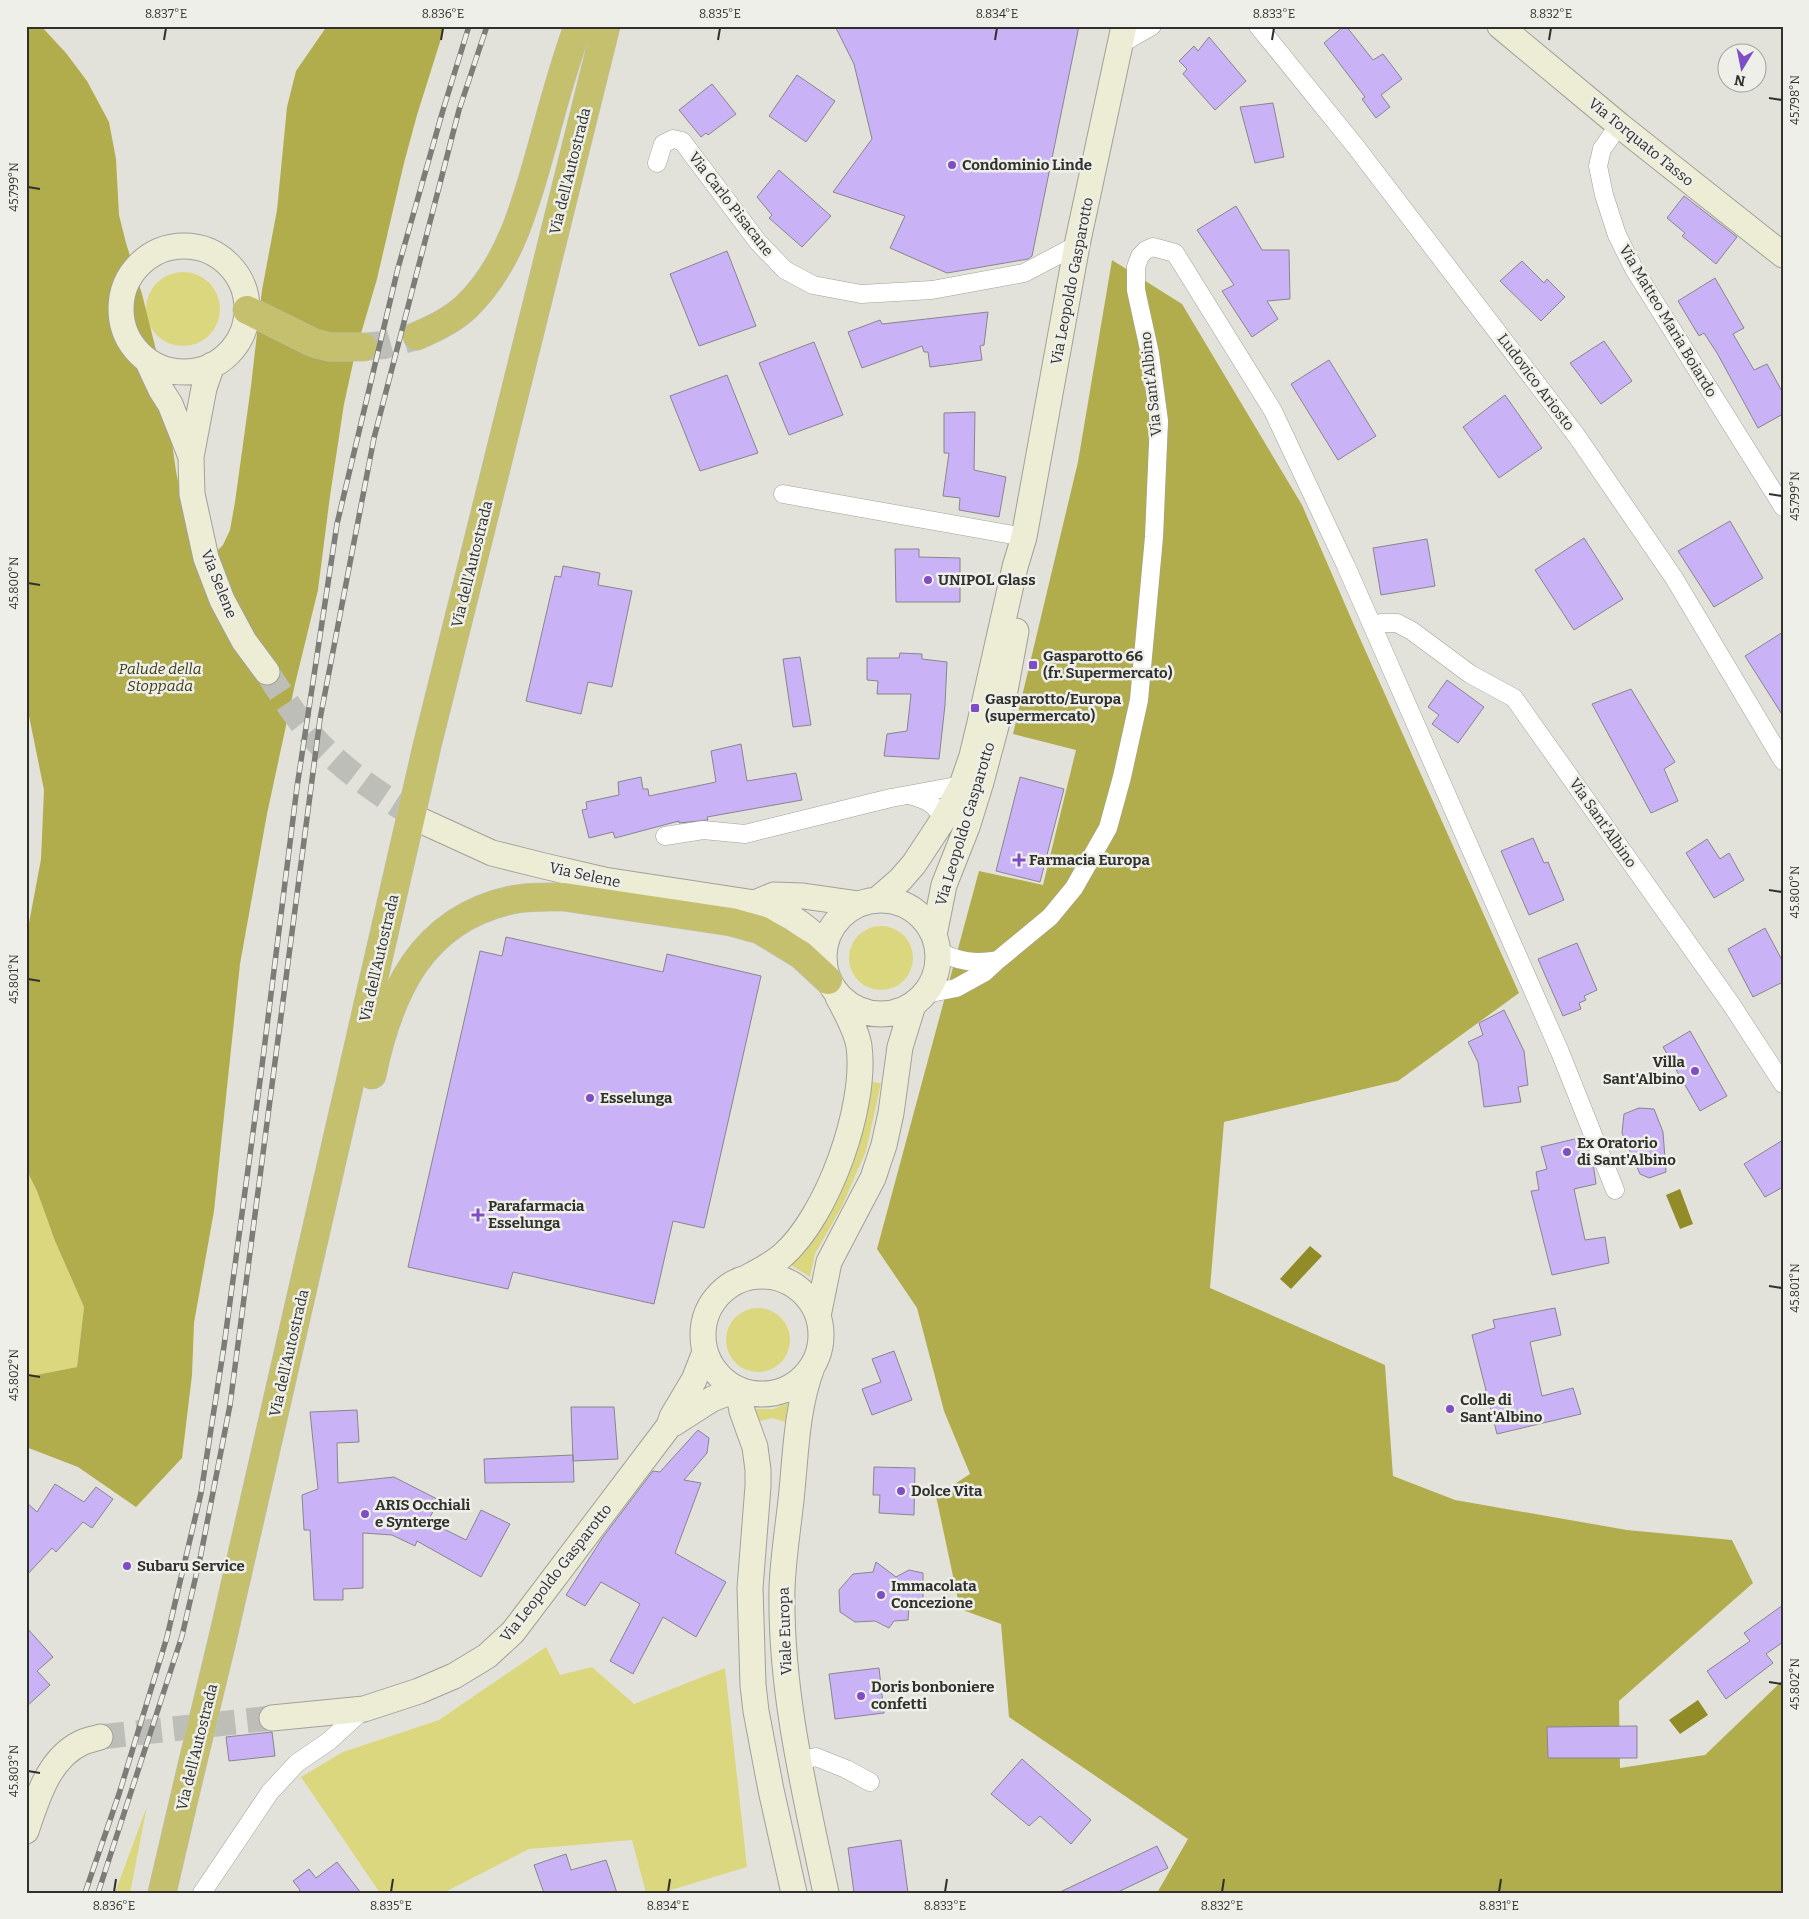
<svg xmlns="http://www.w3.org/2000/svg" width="1809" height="1919" font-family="Bitter,serif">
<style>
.green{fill:#dbd77e}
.forest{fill:#b1ad4c}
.water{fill:#918c27}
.building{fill:#c9b2f5;stroke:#88868c}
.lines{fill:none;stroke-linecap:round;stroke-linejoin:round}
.secondary-tunnel{stroke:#bebeb8;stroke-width:25;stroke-dasharray:25 12;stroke-linecap:butt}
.highway-tunnel{stroke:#bebeb8;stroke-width:28;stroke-dasharray:28 14;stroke-linecap:butt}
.street-casing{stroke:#a1a19b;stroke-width:19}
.secondary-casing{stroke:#a1a19b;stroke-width:27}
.highway-casing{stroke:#c1c1c0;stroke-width:29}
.street{stroke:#fff;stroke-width:18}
.secondary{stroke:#edecd4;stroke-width:25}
.highway{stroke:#c4c06e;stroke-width:28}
.rail-casing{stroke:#7c7c78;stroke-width:5.5}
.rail{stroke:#efefe9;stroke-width:4;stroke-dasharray:11;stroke-linecap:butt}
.highway-bridge-casing{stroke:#c1c1c0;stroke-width:29;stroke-linecap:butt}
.highway-bridge{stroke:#c4c06e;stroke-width:28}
.ticks{fill:none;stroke:#30302e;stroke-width:2}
.poi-dot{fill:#7f4dc4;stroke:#efefe9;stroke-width:2}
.labels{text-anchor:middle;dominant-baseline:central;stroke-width:5;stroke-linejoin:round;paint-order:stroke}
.street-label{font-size:15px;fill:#30302e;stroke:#efefe9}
.poi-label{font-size:15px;font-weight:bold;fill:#30302e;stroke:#efefe9;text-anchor:start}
.park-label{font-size:15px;font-style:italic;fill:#3e3c13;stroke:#efefe9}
.neatline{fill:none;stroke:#30302e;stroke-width:2}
.ticks-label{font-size:12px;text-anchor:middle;fill:#30302e}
</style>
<rect width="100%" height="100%" fill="#e2e2db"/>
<!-- green -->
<path class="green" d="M146 309a37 37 0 1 1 74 0a37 37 0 1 1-74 0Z
M849 958a32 32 0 1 1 64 0a32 32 0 1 1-64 0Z
M 872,1082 L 881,1083 L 866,1151 L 842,1206 L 815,1254 L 810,1277 L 791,1265 C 838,1215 863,1149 872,1082 Z
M 26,1169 L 37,1191 L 55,1241 L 84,1307 L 77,1367 L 26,1377 Z
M726 1340a32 32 0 1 1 64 0a32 32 0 1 1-64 0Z
M 788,1403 L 785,1422 L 772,1418 L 760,1421 L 755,1409 L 773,1409 Z
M 546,1647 L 560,1675 L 592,1667 L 634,1704 L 725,1668 L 747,1867 L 661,1893 L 646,1893 L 632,1840 L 529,1849 L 443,1893 L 380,1893 L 301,1777 L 343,1752 L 439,1720 Z
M 147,1806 L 130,1893 L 115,1893 Z"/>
<!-- forest -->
<path class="forest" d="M 26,26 L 41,26 L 66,53 L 87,81 L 109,122 L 116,159 L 119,215 L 126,243 L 142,294 L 162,374 L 176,471 L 186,521 L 217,551 L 223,545 L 230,530 L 235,502 L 251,386 L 262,290 L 277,210 L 287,107 L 296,71 L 327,26 L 445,26 L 417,115 L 404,163 L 377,279 L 355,354 L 344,404 L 330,496 L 318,590 L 295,684 L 267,814 L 240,964 L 214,1211 L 194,1323 L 192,1375 L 182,1458 L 136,1507 L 78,1467 L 26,1447 L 26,1377 L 77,1367 L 84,1307 L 55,1241 L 37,1191 L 26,1169 L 26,939 L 41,859 L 44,790 L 26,701 Z
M 1112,260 L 1182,304 L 1302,505 L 1357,632 L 1519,993 L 1398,1081 L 1224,1122 L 1210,1288 L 1385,1365 L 1393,1476 L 1455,1500 L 1627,1530 L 1732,1540 L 1753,1583 L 1619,1701 L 1620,1768 L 1705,1755 L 1783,1680 L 1783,1893 L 1157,1893 L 1188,1839 L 1009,1717 L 1001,1624 L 960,1609 L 936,1496 L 970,1474 L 944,1411 L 917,1308 L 877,1249 L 979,871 L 1043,885 L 1076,750 L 1013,734 L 1078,462 Z"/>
<!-- water -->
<path class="water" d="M 1680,1189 L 1693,1224 L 1680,1229 L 1666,1195 Z
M 1310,1246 L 1322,1256 L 1291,1289 L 1280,1279 Z
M 1698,1700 L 1708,1715 L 1680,1734 L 1669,1720 Z"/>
<!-- building -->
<path class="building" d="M 835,26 L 1079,26 L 1032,256 L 1028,259 L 947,273 L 890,248 L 905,216 L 833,192 L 872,139 L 854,64 Z
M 1344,26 L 1346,26 L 1373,60 L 1383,54 L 1402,79 L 1381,95 L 1390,107 L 1376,118 L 1362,99 L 1365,97 L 1324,43 Z
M 1209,37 L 1246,81 L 1215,110 L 1183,74 L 1187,69 L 1179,61 L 1194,46 L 1198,51 Z
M 797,75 L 835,101 L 806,142 L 769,116 Z
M 712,84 L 736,114 L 708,135 L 706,133 L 701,137 L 679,110 Z
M 1273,103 L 1284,157 L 1255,163 L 1240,107 Z
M 779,170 L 831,216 L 802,247 L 769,218 L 772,215 L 757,197 Z
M 1684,196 L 1737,237 L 1716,264 L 1682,236 L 1685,233 L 1667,218 Z
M 1236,206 L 1262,250 L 1289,250 L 1290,299 L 1267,301 L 1278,319 L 1252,337 L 1222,291 L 1234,285 L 1197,230 Z
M 727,251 L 756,326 L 699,346 L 670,274 Z
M 1522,261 L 1544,283 L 1547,279 L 1565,297 L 1541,321 L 1500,281 Z
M 1715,278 L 1744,328 L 1733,334 L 1754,370 L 1767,364 L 1783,393 L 1783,414 L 1758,428 L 1717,353 L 1704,333 L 1699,336 L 1678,301 Z
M 988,312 L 984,345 L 980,346 L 982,360 L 930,367 L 928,352 L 924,352 L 922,346 L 862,368 L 848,332 L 880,320 L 882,324 Z
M 1604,341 L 1632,381 L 1601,404 L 1570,363 Z
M 814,342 L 843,415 L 789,435 L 759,363 Z
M 1329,360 L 1376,436 L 1338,460 L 1291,384 Z
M 727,375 L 758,453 L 700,471 L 670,396 Z
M 1505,395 L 1542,448 L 1499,478 L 1463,427 Z
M 975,412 L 974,470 L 1006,477 L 999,517 L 959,510 L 960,498 L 943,496 L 949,453 L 944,453 L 944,413 Z
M 1730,521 L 1763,578 L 1714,607 L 1678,551 Z
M 1584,538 L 1623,599 L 1574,630 L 1535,570 Z
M 1427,539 L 1435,586 L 1381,595 L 1373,548 Z
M 895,549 L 919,549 L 919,557 L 960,558 L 960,602 L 896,602 Z
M 563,566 L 600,573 L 598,585 L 632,591 L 612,687 L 588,682 L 581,714 L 526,701 L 555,576 L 561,577 Z
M 1783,632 L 1783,716 L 1745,656 Z
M 900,653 L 922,654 L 922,659 L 947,662 L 945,705 L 939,759 L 884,756 L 887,734 L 907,731 L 911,694 L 877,694 L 878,681 L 867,680 L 867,658 L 899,658 Z
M 800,657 L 811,725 L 793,727 L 783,659 Z
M 1447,680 L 1484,707 L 1458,743 L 1432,724 L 1439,715 L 1428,707 Z
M 1631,689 L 1675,762 L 1664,769 L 1678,801 L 1651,813 L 1592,704 Z
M 741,744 L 747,781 L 796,773 L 802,800 L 707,817 L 708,820 L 679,823 L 679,821 L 615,838 L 613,832 L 589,838 L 582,810 L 587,809 L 586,802 L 619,795 L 618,782 L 641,777 L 643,789 L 648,789 L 649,796 L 716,782 L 711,751 Z
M 1020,777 L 1064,789 L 1040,882 L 996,871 Z
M 1533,838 L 1544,863 L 1548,862 L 1564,900 L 1529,915 L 1501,851 Z
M 1707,839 L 1720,859 L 1729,853 L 1744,880 L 1714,898 L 1686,853 Z
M 1765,928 L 1783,962 L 1783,982 L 1753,997 L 1728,949 Z
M 506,937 L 663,972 L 667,954 L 761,976 L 704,1228 L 673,1221 L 654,1304 L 513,1272 L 508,1289 L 408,1267 L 480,951 L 502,956 Z
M 1577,943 L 1597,990 L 1584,996 L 1586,1000 L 1579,1003 L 1581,1009 L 1563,1016 L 1538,959 Z
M 1504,1010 L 1524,1051 L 1528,1085 L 1518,1087 L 1521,1102 L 1484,1107 L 1478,1062 L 1468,1042 L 1483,1035 L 1479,1023 Z
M 1690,1031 L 1727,1096 L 1700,1111 L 1663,1047 Z
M 1639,1108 L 1654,1109 L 1663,1132 L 1666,1172 L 1649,1178 L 1640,1174 L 1622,1133 L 1624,1114 Z
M 1583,1137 L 1593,1163 L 1596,1184 L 1574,1189 L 1585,1240 L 1605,1237 L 1609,1263 L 1552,1275 L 1531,1191 L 1539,1190 L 1536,1172 L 1547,1169 L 1541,1147 Z
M 1783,1140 L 1783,1187 L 1765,1197 L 1744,1164 Z
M 1555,1308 L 1561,1335 L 1530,1342 L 1542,1396 L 1573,1388 L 1581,1414 L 1497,1434 L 1472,1335 L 1495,1328 L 1493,1320 Z
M 894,1351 L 912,1400 L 872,1415 L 862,1389 L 881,1382 L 872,1359 Z
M 571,1407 L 614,1407 L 618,1459 L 573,1461 Z
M 357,1410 L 359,1442 L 337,1443 L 338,1483 L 394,1477 L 439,1500 L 428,1521 L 466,1540 L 481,1510 L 510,1524 L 481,1577 L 417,1541 L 415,1546 L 392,1535 L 363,1533 L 363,1588 L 343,1589 L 343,1600 L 314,1600 L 310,1530 L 304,1530 L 302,1495 L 318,1489 L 310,1412 Z
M 698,1430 L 709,1438 L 707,1453 L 684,1480 L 701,1483 L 675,1553 L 726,1582 L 696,1637 L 663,1617 L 633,1674 L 610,1661 L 640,1604 L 601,1582 L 585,1606 L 566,1595 L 603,1537 L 653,1471 L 660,1472 Z
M 573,1455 L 574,1482 L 485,1483 L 484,1459 Z
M 874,1467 L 915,1468 L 914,1515 L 879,1513 L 880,1495 L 873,1495 Z
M 55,1484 L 84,1502 L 96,1487 L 113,1499 L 92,1528 L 83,1522 L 56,1552 L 52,1548 L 26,1576 L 26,1502 L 37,1512 Z
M 876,1562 L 896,1577 L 909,1570 L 923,1573 L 923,1600 L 917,1606 L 909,1608 L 908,1620 L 894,1621 L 889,1628 L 875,1621 L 855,1622 L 840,1612 L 839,1590 L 853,1574 L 873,1572 Z
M 1783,1605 L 1783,1642 L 1766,1654 L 1773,1663 L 1726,1699 L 1707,1671 L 1750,1641 L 1744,1633 Z
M 26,1627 L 53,1657 L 37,1671 L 50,1685 L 26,1707 Z
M 879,1668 L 884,1713 L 835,1719 L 829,1674 Z
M 1637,1726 L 1637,1758 L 1548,1758 L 1547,1727 Z
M 272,1732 L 275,1756 L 229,1761 L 226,1737 Z
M 1022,1759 L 1091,1820 L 1071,1844 L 1040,1816 L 1029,1826 L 991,1794 Z
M 901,1840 L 908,1893 L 854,1893 L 848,1848 Z
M 1157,1846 L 1168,1868 L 1116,1893 L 1058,1893 Z
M 566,1854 L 571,1870 L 606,1860 L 617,1893 L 544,1893 L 534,1865 Z
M 337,1862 L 361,1893 L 297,1893 L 300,1890 L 293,1881 L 309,1869 L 316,1878 Z"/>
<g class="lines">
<!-- secondary-tunnel -->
<path class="secondary-tunnel" d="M 267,672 C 281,694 295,716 312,736 C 343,771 383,796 422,821
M 100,1737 L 272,1718"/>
<!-- highway-tunnel -->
<path class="highway-tunnel" d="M 363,347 L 384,345 L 417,336"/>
<defs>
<path id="street" d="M 1258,26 L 1356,147 L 1576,435 L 1674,578 L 1783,761
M 1119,45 L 1152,26
M 1619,125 L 1602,149 L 1598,166 L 1604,195 L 1617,235 L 1634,269 L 1783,507
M 657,163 L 663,144 L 673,139 L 682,141 L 758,242 L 785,270 L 813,285 L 861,294 L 932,290 L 1024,273 L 1077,245
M 783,494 L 1024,537
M 1373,627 L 1381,623 L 1397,623 L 1412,631 L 1470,674 L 1514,698 L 1731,1004 L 1783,1084
M 909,795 C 925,799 937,804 943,820
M 665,836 L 703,830 L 745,834 L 891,798 L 962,785
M 939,951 C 958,962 976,964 998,960
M 926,994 L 956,988 L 985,972 L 998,960 L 1050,917 L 1074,888 L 1108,828 L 1122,777 L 1139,700 L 1154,537 L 1159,421 L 1150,354 L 1136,290 L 1136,267 L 1140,256 L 1146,250 L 1153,247 L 1175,253 L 1273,411 L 1346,566 L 1560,1052 L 1615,1190
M 798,1761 L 816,1757 L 846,1769 L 870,1782
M 202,1893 L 270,1792 L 297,1763 L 329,1741 L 364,1709"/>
<path id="secondary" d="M 1500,26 L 1619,125 L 1783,255
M121 309a63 63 0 1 1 126 0a63 63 0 1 1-126 0Z
M 147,360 L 161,390 L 170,404 L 191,457
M 212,365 L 204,388 L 191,457 L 192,494 L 206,558 L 222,600 L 244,641 L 267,672
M 422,821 L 492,853 L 544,866 L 604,880 L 755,903 C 786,911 802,922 825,945
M824 957a57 57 0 1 1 114 0a57 57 0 1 1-114 0Z
M 877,900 L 900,880 L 914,864 L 943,820 L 962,785 L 972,756 L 979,727 L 1015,567 L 1024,537 L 1077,245 L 1124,26
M 757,902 L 774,895 L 803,896 L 859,904
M 934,935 L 944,885 L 967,827 L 981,782 L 1004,696 L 1016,631
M703 1335a59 59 0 1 1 118 0a59 59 0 1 1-118 0Z
M 746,1278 C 759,1271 771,1265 782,1256 C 828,1216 867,1106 859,1046 C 856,1029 846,1012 838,997
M 818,1316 L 829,1262 L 873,1178 L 884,1145 L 891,1113 L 900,1047 L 913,1005
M 812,1367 C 797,1407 796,1449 792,1490 C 789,1523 783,1556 782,1589 C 780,1692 805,1793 826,1893
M 673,1424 L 712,1399 L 738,1389 L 742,1411 L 755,1447 L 758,1470 L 758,1486 L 750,1588 L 753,1685 L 756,1711 L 771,1790 L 794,1893
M 272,1718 L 364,1709 L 419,1691 L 454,1676 L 487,1656 L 513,1632 L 669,1426 L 672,1417 L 694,1380 L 705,1352
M 26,1831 C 37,1799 48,1759 81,1743 C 87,1740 94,1739 100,1737"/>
<path id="highway" d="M 247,310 L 314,343 L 329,347 L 363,347
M 417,336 C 435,328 452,320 466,307 C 512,263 527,199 544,139 C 554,101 565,63 578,26
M 372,1075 C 389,993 421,920 511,900 C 528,896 547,897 564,897 L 731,922 L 760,930 L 801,955 L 828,980
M 223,1637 L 427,746 L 606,26
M 162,1893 L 188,1782"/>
</defs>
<!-- street casing -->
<use href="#street" class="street-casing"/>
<!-- secondary casing -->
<use href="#secondary" class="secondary-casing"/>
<!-- highway casing -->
<use href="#highway" class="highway-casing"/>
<!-- street -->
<use href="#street" class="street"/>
<!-- secondary -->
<use href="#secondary" class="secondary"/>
<!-- highway -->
<use href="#highway" class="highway"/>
<defs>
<path id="rail" d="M 85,1893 L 119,1794 L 167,1637 L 201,1493 L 224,1346 L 262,1066 L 297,787 L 337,524 L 398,268 L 443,110 L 469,26
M 98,1893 L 182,1636 L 201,1554 L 230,1405 L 320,719 L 374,438 L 459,110 L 487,26"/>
</defs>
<!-- rail casing -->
<use href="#rail" class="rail-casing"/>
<!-- rail -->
<use href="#rail" class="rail"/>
<defs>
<path id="highway-bridge" d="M 188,1782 L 223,1637"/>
</defs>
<!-- highway-bridge casing -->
<use href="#highway-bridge" class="highway-bridge-casing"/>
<!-- highway-bridge -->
<use href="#highway-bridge" class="highway-bridge"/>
</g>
<!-- ticks -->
<path class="ticks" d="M 164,40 L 166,28M 441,40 L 443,28M 718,40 L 720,28M 995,40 L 997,28M 1272,40 L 1274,28M 1549,40 L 1551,28M 1769,98 L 1782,100M 28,187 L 40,189M 1769,494 L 1782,496M 28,583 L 40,585M 1769,890 L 1782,892M 28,979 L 40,981M 1769,1286 L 1782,1288M 28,1375 L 40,1377M 1769,1682 L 1782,1684M 28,1771 L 40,1773M 114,1892 L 116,1879M 391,1892 L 393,1879M 668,1892 L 670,1879M 945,1892 L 947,1879M 1222,1892 L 1224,1879M 1499,1892 L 1501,1879"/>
<!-- markers -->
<g class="poi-dot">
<circle cx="952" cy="165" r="5"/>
<circle cx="928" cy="580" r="5"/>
<rect x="1028" y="660" width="10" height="10" rx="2.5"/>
<rect x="970" y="703" width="10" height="10" rx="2.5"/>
<path d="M1016.5 852.5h5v5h5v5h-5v5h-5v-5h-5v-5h5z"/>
<circle cx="1695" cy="1071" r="5"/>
<circle cx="590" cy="1098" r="5"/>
<circle cx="1567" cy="1152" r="5"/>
<path d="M475.5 1207.5h5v5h5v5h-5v5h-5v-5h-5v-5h5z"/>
<circle cx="1450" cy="1409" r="5"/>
<circle cx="901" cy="1491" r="5"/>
<circle cx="365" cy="1514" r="5"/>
<circle cx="127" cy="1566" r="5"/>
<circle cx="881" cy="1595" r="5"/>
<circle cx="861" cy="1696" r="5"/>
</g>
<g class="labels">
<!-- street labels -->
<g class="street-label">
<text transform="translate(1641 142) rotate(39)">Via Torquato Tasso</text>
<text transform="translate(570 171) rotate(-76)">Via dell'Autostrada</text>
<text transform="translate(731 204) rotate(52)">Via Carlo Pisacane</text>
<text transform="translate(1072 281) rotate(-79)">Via Leopoldo Gasparotto</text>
<text transform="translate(1668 321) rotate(59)">Via Matteo Maria Boiardo</text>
<text transform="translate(1536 382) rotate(53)">Ludovico Ariosto</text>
<text transform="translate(1151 384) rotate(-96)">Via Sant'Albino</text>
<text transform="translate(472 564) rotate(-76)">Via dell'Autostrada</text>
<text transform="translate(219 584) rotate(68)">Via Selene</text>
<text transform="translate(1603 823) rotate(55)">Via Sant'Albino</text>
<text transform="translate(965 824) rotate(-73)">Via Leopoldo Gasparotto</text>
<text transform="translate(585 875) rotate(12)">Via Selene</text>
<text transform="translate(379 958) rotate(-77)">Via dell'Autostrada</text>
<text transform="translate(289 1353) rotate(-77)">Via dell'Autostrada</text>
<text transform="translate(556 1573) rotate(-52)">Via Leopoldo Gasparotto</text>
<text transform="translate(785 1631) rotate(-92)">Viale Europa</text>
<text transform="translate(197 1747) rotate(-76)">Via dell'Autostrada</text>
</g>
<!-- poi labels -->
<g class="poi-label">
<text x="962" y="165">Condominio Linde</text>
<text x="938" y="580">UNIPOL Glass</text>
<text x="1043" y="656">Gasparotto 66<tspan x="1043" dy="17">(fr. Supermercato)</tspan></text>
<text x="985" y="699">Gasparotto/Europa<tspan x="985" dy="17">(supermercato)</tspan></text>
<text x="1029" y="860">Farmacia Europa</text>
<text x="1685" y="1062" text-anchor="end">Villa<tspan x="1685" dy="17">Sant'Albino</tspan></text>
<text x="600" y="1098">Esselunga</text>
<text x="1577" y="1143">Ex Oratorio<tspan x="1577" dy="17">di Sant'Albino</tspan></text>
<text x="488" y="1206">Parafarmacia<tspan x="488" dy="17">Esselunga</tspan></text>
<text x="1460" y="1400">Colle di<tspan x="1460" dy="17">Sant'Albino</tspan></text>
<text x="911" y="1491">Dolce Vita</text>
<text x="375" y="1505">ARIS Occhiali<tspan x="375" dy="17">e Synterge</tspan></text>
<text x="137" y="1566">Subaru Service</text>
<text x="891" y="1586">Immacolata<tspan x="891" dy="17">Concezione</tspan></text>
<text x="871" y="1687">Doris bonboniere<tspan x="871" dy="17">confetti</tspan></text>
</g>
<!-- park labels -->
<g class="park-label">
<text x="160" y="669">Palude della<tspan x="160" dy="17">Stoppada</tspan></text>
</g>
</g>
<!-- border -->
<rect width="1809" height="1919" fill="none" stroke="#efefe9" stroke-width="55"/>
<!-- north arrow -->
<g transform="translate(1742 68) rotate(190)"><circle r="24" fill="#efefe9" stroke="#a3a39e"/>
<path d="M0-4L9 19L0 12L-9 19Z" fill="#7f4dc4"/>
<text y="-8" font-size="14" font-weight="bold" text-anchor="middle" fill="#30302e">N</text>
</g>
<rect x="28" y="28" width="1754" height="1864" class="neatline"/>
<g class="ticks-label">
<text x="166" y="18">8.837°E</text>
<text x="443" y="18">8.836°E</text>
<text x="720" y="18">8.835°E</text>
<text x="997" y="18">8.834°E</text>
<text x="1274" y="18">8.833°E</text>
<text x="1551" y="18">8.832°E</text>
<text transform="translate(1795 100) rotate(-90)" y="4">45.798°N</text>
<text transform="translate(14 187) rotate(-90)" y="4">45.799°N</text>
<text transform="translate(1795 496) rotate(-90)" y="4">45.799°N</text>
<text transform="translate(14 583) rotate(-90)" y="4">45.800°N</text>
<text transform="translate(1795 892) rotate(-90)" y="4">45.800°N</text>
<text transform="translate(14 979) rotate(-90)" y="4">45.801°N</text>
<text transform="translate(1795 1288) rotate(-90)" y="4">45.801°N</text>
<text transform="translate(14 1375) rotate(-90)" y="4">45.802°N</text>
<text transform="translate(1795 1684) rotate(-90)" y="4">45.802°N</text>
<text transform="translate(14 1771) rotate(-90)" y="4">45.803°N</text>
<text x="114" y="1910">8.836°E</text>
<text x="391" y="1910">8.835°E</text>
<text x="668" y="1910">8.834°E</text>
<text x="945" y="1910">8.833°E</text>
<text x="1222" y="1910">8.832°E</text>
<text x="1499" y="1910">8.831°E</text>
</g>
</svg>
